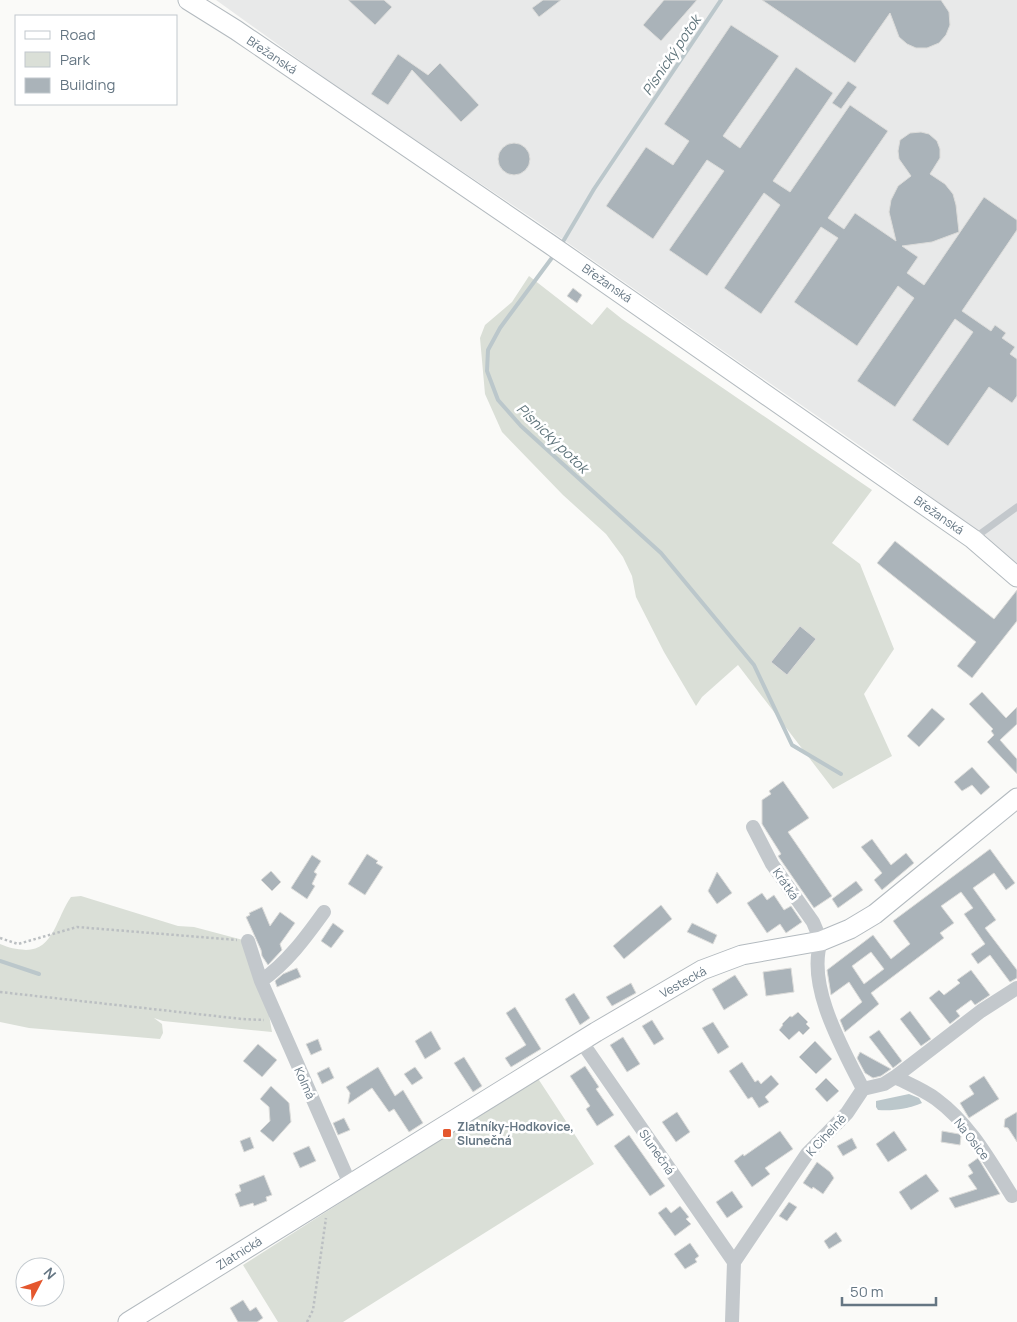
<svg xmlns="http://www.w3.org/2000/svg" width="1017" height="1322" font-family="Manrope,sans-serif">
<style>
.built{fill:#e8e9e9}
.green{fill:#dadfd7}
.water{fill:#bbc7cb}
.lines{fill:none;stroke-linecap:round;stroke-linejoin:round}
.stream{stroke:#bbc7cb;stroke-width:4}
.building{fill:#aab3b9;stroke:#dcdcda;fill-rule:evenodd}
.secondary-casing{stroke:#b3babf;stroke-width:21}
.path{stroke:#bbbfc2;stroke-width:2.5;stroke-dasharray:2.5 2.5;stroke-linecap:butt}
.lane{stroke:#c3c8cc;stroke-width:7}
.street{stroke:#c3c8cc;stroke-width:14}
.secondary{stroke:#fff;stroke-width:19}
.poi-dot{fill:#e4572e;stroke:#fff;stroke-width:2}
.labels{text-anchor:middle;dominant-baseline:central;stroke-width:5;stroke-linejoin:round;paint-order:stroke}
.street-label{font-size:12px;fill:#657683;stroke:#fff}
.poi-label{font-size:12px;font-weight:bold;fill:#657683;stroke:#fff;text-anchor:start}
.water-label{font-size:14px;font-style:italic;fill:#60757c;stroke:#fff}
</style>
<rect width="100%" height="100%" fill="#fafaf8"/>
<!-- built -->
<path class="built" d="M 216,0 L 1017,0 L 1017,566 L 976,530 L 889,466 L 532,218 L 344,92 Z"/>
<!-- green -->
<path class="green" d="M 529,276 L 592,325 L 607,307 L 622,319 L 872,490 L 832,543 L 860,564 L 894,649 L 864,694 L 892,756 L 833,789 L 738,665 L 702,697 L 696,706 L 664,652 L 636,597 L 632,576 L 623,557 L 606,534 L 563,495 L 502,432 L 485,394 L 480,338 L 485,325 L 512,302 Z
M 81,896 L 178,926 L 194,927 L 243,940 L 268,1009 L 272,1032 L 163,1021 L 154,1018 L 162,1024 L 163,1033 L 160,1039 L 29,1028 L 0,1022 L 0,944 C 9,948 16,949 26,950 C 54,950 57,916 71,897 Z
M 537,1077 L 594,1164 L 343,1322 L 278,1322 L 243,1265 Z"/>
<!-- water -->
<path class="water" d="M 909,1094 L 919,1098 L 922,1103 C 908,1109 893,1111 878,1110 L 876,1107 L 876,1101 Z"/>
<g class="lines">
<!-- stream -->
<path class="stream" d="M 561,245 L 594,189 L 721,0
M 554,255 L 500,328 L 488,350 L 487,371 L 498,400 L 521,426 L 661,553 L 754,665 L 792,745 L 841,774
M 0,961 L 39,974"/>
</g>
<!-- building -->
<path class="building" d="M 348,0 L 384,0 L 392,7 L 375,25 Z
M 543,0 L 561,0 L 539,17 L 532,8 Z
M 664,0 L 697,0 L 661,41 L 643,25 Z
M 762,0 L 941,0 L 949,12 L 950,25 L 946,35 L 939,43 L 927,48 L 916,48 L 907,44 L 899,37 L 890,13 L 855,63 Z
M 731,25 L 779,56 L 723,136 L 740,148 L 796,67 L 833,93 L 773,181 L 790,192 L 850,105 L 888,131 L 828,218 L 844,229 L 855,213 L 896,241 L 889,212 L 891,200 L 898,186 L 911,176 L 899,159 L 898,151 L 900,140 L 910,133 L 921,132 L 929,134 L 937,141 L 940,149 L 940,158 L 930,174 L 945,184 L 953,194 L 956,205 L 959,232 L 932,242 L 902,246 L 918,257 L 907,273 L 924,285 L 984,197 L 1017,220 L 1017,230 L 962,311 L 991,331 L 995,325 L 1006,333 L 1002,338 L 1015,347 L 1010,354 L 1017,359 L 1017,396 L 1012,403 L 989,387 L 948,446 L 912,420 L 973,332 L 955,319 L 895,407 L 857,381 L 914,298 L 898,286 L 857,346 L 794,302 L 838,238 L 821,227 L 761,314 L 724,288 L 780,205 L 764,193 L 707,276 L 669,250 L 724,171 L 707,160 L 653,239 L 606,206 L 646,147 L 673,165 L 689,141 L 664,124 Z
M 398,54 L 428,75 L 440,63 L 479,105 L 461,122 L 412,70 L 388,105 L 371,94 Z
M 848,81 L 857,87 L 841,109 L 832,103 Z
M498 159a16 16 0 1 1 32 0a16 16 0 1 1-32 0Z
M 573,288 L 582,295 L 577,303 L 567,296 Z
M 895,541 L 994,619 L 1017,590 L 1017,621 L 972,678 L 957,666 L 976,642 L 877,563 Z
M 800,626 L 816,639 L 787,675 L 771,662 Z
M 982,692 L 1006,718 L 1017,707 L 1017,724 L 1000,740 L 1017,759 L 1017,774 L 987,742 L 994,735 L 991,731 L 993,729 L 969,704 Z
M 932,708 L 945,719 L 919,747 L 907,736 Z
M 972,767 L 990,787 L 981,795 L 972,785 L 962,791 L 954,782 Z
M 783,781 L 809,818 L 788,832 L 832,896 L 814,908 L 778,856 L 781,854 L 762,824 L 762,800 L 771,794 L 769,791 Z
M 872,839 L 891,865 L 906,853 L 914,863 L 882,890 L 874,880 L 882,873 L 861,847 Z
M 990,849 L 1015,883 L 1006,890 L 994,873 L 973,888 L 996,920 L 985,928 L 1017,970 L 1017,978 L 1010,982 L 990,955 L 978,964 L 971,954 L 985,944 L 964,914 L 973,908 L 961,892 L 941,906 L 954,923 L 940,933 L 944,938 L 871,993 L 879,1004 L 845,1032 L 840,1020 L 862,1002 L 849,982 L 831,995 L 827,970 L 873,935 L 891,959 L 910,944 L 893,921 ZM 871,952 L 884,969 L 864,984 L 852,966 Z
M 367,854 L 378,861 L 376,863 L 383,867 L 365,895 L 348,884 Z
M 312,855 L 321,861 L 314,872 L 317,874 L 312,884 L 315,886 L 307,899 L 291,888 Z
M 271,871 L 281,882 L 272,891 L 261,880 Z
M 717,872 L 732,893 L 717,904 L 708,891 Z
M 856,881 L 863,890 L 838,908 L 832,899 Z
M 762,893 L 767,900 L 774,895 L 784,910 L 791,906 L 802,922 L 786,933 L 780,924 L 767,933 L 747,903 Z
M 661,905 L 672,919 L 624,959 L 613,946 Z
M 262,907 L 270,926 L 280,912 L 295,923 L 280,944 L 282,950 L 268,965 L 262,956 L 261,950 L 246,917 L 250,915 L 249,913 Z
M 333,923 L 344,931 L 331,948 L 321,941 Z
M 692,923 L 717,935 L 713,944 L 687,932 Z
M 297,968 L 301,977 L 277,987 L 275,981 L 283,974 Z
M 791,968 L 794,992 L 766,996 L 763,972 Z
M 971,970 L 990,995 L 975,1005 L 971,1000 L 956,1011 L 960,1016 L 950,1024 L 929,998 L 939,990 L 944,995 L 960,983 L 957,980 Z
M 735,975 L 748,995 L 724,1010 L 712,989 Z
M 631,983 L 636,993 L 612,1006 L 606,997 Z
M 574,993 L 590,1018 L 580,1025 L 565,999 Z
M 515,1007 L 541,1049 L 511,1067 L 505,1058 L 526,1045 L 506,1013 Z
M 910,1011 L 931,1039 L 921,1046 L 900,1019 Z
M 798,1012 L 808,1022 L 806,1024 L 810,1028 L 803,1035 L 799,1031 L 789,1040 L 779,1030 L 783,1025 L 782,1024 L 790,1016 L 792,1017 Z
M 652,1020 L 664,1039 L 654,1045 L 642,1026 Z
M 713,1022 L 729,1047 L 718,1054 L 702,1028 Z
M 879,1030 L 902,1061 L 893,1068 L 869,1037 Z
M 431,1031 L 441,1049 L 425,1059 L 415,1041 Z
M 623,1037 L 640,1064 L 627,1072 L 610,1045 Z
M 318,1039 L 322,1050 L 311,1055 L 306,1044 Z
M 815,1041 L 832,1059 L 816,1074 L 799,1057 Z
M 258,1044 L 277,1060 L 262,1077 L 243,1061 Z
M 860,1052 L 869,1057 L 891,1069 L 881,1076 L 873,1078 L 865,1073 L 857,1058 Z
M 464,1057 L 482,1086 L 473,1092 L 454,1063 Z
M 742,1062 L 755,1082 L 758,1080 L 761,1084 L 771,1075 L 779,1084 L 765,1097 L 769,1102 L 759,1108 L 752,1097 L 748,1099 L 729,1071 Z
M 585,1066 L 599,1087 L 596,1089 L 614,1115 L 597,1126 L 586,1109 L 590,1106 L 570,1076 Z
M 329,1067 L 334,1078 L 322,1084 L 317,1073 Z
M 378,1067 L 395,1096 L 403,1090 L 423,1123 L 409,1132 L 394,1109 L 389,1112 L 372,1088 L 348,1104 L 350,1093 L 346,1087 Z
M 415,1067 L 423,1078 L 412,1085 L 404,1074 Z
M 984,1076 L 999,1099 L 969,1118 L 960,1103 L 974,1094 L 969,1086 Z
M 826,1078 L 839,1091 L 827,1102 L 815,1089 Z
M 271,1086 L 289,1103 L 291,1122 L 273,1142 L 260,1131 L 270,1121 L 269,1107 L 260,1099 Z
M 677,1112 L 690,1132 L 676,1142 L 662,1122 Z
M 1017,1112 L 1017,1142 L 1008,1128 L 1004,1127 L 1005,1119 Z
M 344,1118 L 350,1130 L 338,1135 L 333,1123 Z
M 780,1131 L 793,1149 L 765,1168 L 770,1174 L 752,1187 L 734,1161 L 743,1154 L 744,1156 Z
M 894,1131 L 907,1150 L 888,1162 L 876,1144 Z
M 942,1131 L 959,1134 L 961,1136 L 960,1145 L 941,1142 Z
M 629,1135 L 665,1186 L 650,1196 L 614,1146 Z
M 250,1137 L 254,1148 L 244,1152 L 240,1141 Z
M 852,1138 L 857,1148 L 843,1156 L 837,1146 Z
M 309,1146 L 316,1161 L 300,1168 L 293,1153 Z
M 978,1158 L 1000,1194 L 955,1208 L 949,1198 L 977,1189 L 968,1176 L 973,1173 L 968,1165 Z
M 817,1162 L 830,1172 L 834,1178 L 823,1194 L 813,1187 L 812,1189 L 803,1183 Z
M 926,1174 L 939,1191 L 911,1210 L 899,1192 Z
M 264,1175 L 272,1195 L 266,1197 L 267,1201 L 254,1206 L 253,1203 L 240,1207 L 235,1194 L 241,1191 L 239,1185 Z
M 732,1191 L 743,1207 L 727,1218 L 716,1202 Z
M 789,1202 L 797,1207 L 787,1221 L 779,1216 Z
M 680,1206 L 689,1217 L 686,1219 L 691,1224 L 675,1236 L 658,1213 L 666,1207 L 671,1213 Z
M 836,1232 L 842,1241 L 829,1249 L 824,1241 Z
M 690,1243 L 699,1256 L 695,1259 L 697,1262 L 685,1269 L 674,1254 Z
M 243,1300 L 250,1311 L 256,1307 L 263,1318 L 257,1322 L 238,1322 L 230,1308 Z"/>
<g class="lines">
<defs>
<path id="secondary" d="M 188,0 L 236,30 L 551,245 L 973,539 L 1017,577
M 128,1322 L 596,1032 L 702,970 L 742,955 L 821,941 L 850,929 L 875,914 L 1017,798"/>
</defs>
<!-- secondary casing -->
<use href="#secondary" class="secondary-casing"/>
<!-- path -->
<path class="path" d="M 0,938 L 18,944 L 77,927 L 237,940
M 0,992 L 242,1019 L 264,1020
M 307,1322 L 313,1310 L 326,1218"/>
<!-- lane -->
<path class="lane" d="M 973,539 L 1017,507"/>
<!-- street -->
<path class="street" d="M 753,827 L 772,864 L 813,922 L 821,941 C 806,986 843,1049 863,1089
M 248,941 L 261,981 L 350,1184
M 261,981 C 287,963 306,937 324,912
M 581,1041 L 734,1262
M 895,1077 L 981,1011 L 1017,988
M 863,1089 L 884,1084 L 895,1077 C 909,1084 924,1090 936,1099 C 970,1124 990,1161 1012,1196
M 732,1322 L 734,1262 L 807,1154 L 847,1113 L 863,1089"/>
<!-- secondary -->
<use href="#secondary" class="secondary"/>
</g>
<!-- markers -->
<rect class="poi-dot" x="442" y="1128" width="10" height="10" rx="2.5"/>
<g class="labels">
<!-- street labels -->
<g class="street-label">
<text transform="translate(272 55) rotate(34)">Břežanská</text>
<text transform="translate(607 283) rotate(35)">Břežanská</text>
<text transform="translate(939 515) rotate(35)">Břežanská</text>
<text transform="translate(786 884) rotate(55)">Krátká</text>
<text transform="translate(683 982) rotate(-29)">Vestecká</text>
<text transform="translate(305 1083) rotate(66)">Kolmá</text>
<text transform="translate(826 1135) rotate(-47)">K Cihelně</text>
<text transform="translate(972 1139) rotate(52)">Na Osice</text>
<text transform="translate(657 1152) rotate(55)">Slunečná</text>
<text transform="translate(239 1253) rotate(-32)">Zlatnická</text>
</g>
<!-- poi labels -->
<g class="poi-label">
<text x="457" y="1126">Zlatníky-Hodkovice,<tspan x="457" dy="14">Slunečná</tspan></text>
</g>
<!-- water labels -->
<g class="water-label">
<text transform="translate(671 55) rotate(-56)">Písnický potok</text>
<text transform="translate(553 438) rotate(44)">Písnický potok</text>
</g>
</g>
<!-- legend -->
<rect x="15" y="15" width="162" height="90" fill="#ffffff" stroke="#c1c8cd"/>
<rect x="25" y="31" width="25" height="8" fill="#ffffff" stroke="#c1c8cd"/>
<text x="60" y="40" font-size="15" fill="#657683">Road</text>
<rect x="25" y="52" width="25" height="15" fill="#dadfd7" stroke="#c1c8cd"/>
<text x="60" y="65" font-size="15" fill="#657683">Park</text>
<rect x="25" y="78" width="25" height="15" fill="#aab3b9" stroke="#c1c8cd"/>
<text x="60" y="90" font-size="15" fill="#657683">Building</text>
<!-- north arrow -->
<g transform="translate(40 1282) rotate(49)"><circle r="24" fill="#ffffff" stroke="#c1c8cd"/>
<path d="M0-4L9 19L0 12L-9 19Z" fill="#e4572e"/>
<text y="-8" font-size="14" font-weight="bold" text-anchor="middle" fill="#657683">N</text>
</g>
<!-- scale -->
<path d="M842 1297v8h94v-8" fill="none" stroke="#657683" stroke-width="2.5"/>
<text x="850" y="1297" font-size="15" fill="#657683" stroke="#ffffff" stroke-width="4" paint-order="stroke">50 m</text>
</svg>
